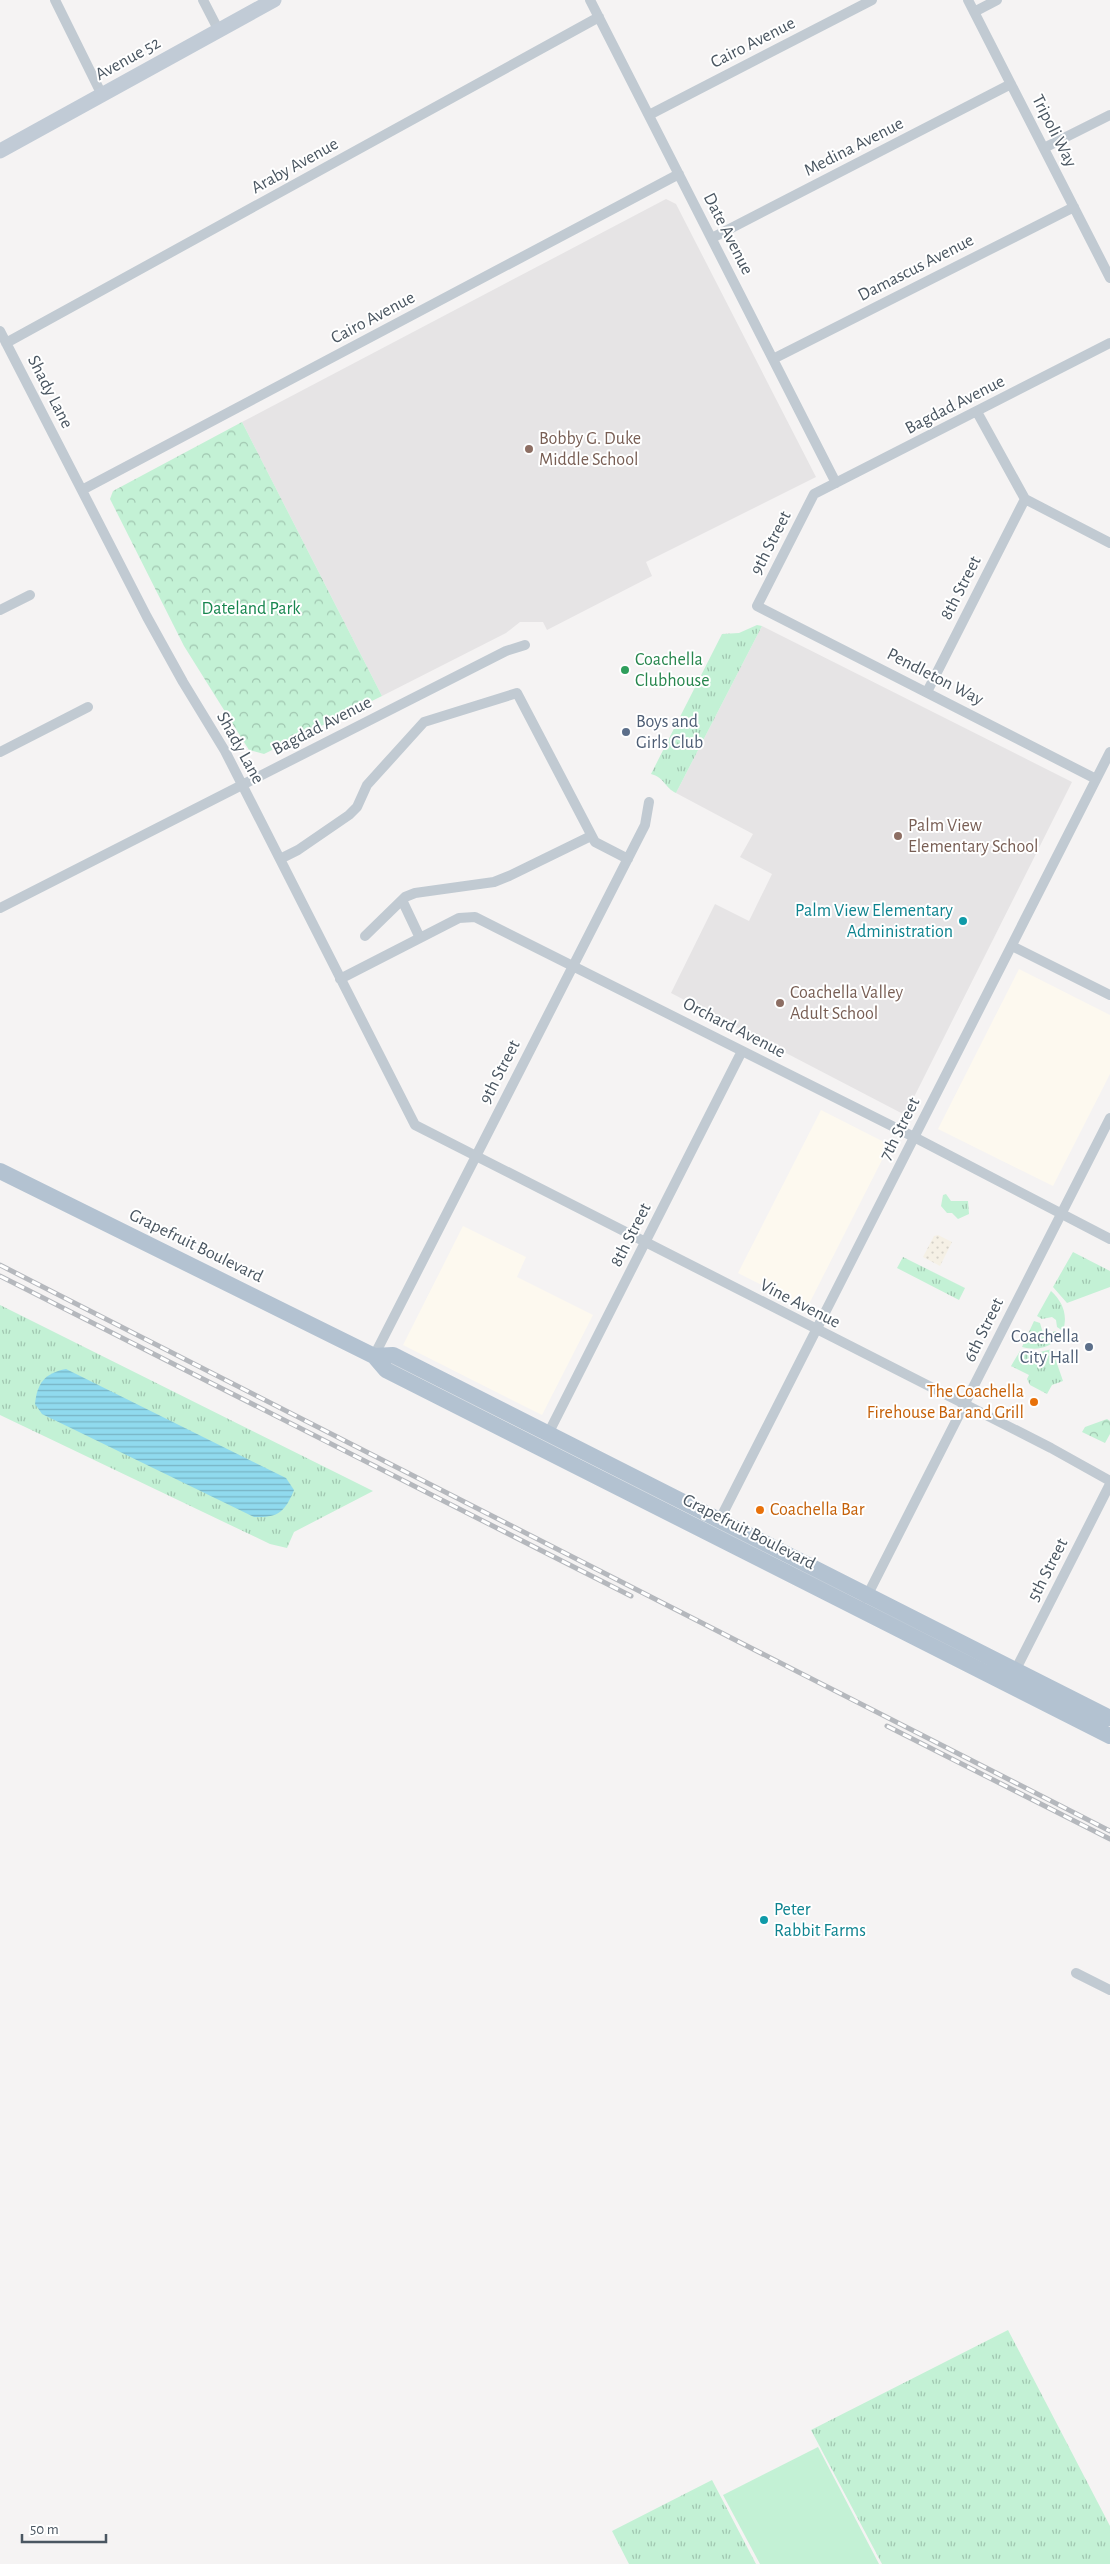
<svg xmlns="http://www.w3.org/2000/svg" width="1110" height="2564" font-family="'Alegreya Sans',sans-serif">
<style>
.commercial{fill:#fdf9ef}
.education{fill:#e6e4e5}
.grass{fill:url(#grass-tufts)}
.forest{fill:url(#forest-crowns)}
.sand{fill:url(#sand-dots)}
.garden{fill:#c3f1d5}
.water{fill:url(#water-rules)}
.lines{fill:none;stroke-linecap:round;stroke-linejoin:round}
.street{stroke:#c1cad2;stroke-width:10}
.secondary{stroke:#c1cbd6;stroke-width:15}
.primary{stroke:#b3c2d1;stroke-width:16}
.rail-casing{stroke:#b5b8bd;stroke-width:5}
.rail{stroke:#fff;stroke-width:3;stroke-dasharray:9;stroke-linecap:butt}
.education-dot{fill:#8d6e63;stroke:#fff;stroke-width:2}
.leisure-dot{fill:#2e9e5b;stroke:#fff;stroke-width:2}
.service-dot{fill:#5c6f8a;stroke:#fff;stroke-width:2}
.culture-dot{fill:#0f9aa8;stroke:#fff;stroke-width:2}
.food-dot{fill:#e8710a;stroke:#fff;stroke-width:2}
.labels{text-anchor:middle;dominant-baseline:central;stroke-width:4;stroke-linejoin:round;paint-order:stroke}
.street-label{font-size:18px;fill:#4a5661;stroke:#fff}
.education-label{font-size:18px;fill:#785e54;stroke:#fff;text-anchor:start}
.park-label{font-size:18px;fill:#17864f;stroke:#fff}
.leisure-label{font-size:18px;fill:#27864d;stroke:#fff;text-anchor:start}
.service-label{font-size:18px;fill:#4e5e75;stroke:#fff;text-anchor:start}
.culture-label{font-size:18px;fill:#0d838f;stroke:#fff;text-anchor:end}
.food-label{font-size:18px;fill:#c56008;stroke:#fff;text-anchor:end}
</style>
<defs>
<pattern id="grass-tufts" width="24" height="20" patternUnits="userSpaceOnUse" patternTransform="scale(1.25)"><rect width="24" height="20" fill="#c3f1d5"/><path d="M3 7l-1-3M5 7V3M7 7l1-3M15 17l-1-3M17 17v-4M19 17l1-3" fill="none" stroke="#a0c6b0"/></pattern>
<pattern id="forest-crowns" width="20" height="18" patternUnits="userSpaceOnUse" patternTransform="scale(1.25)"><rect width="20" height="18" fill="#c3f1d5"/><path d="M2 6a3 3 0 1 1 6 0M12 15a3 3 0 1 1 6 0" fill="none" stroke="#a0c6b0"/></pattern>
<pattern id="sand-dots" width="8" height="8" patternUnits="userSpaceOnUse" patternTransform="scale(1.25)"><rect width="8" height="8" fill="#f5f0e5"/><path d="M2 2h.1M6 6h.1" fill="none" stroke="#d4d0c7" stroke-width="1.8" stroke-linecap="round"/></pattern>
<pattern id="water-rules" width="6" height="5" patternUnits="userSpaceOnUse" patternTransform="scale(1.25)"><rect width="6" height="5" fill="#90daee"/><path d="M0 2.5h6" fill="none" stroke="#78b4c4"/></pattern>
</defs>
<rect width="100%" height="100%" fill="#f5f3f3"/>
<!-- commercial -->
<path class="commercial" d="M 1019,969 L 1110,1015 L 1110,1074 L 1053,1186 L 938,1129 Z
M 821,1110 L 886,1143 L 888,1148 L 808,1306 L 805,1307 L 738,1273 Z
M 463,1226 L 526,1257 L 517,1277 L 593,1315 L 542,1415 L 403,1345 Z"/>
<!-- education -->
<path class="education" d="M 666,199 L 676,204 L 816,477 L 646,562 L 652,576 L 547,630 L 543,622 L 520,622 L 506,633 L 382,696 L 242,422 Z
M 762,626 L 1072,782 L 905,1115 L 671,993 L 715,904 L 749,921 L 772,874 L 740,857 L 753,834 L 676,793 Z"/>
<!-- grass -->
<path class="grass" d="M 757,625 L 762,626 L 676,793 C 665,788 664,777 651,774 L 722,634 L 739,633 Z
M 946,1194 L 951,1201 L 968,1201 L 969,1214 L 958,1219 L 952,1213 L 947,1213 L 941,1206 L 943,1195 Z
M 1073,1252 L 1110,1271 L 1110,1287 L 1067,1303 L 1053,1287 Z
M 903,1257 L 965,1288 L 959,1300 L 897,1268 Z
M 1051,1291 C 1063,1302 1068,1315 1063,1331 L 1057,1327 L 1056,1320 L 1052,1317 L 1042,1319 L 1037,1316 Z
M 0,1305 L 373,1491 L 294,1532 L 287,1548 L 270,1544 L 0,1415 Z
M 1034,1321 L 1040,1323 L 1043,1333 L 1049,1334 L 1055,1331 L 1061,1334 C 1051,1348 1038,1351 1022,1347 Z
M 1052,1349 L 1063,1381 L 1052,1385 L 1047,1394 L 1030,1385 L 1027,1379 L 1029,1375 L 1011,1366 L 1020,1351 L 1036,1353 Z
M 1008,2330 L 1110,2526 L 1110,2564 L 882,2564 L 811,2430 Z
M 712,2480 L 756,2564 L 629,2564 L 612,2531 Z"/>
<!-- forest -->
<path class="forest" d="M 242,422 L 382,696 L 264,754 L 249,750 L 184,646 L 110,499 L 113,491 Z
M 1107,1419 L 1110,1421 L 1110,1434 L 1105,1443 L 1082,1432 L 1085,1427 Z"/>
<!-- sand -->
<path class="sand" d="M 938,1235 L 952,1242 L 940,1266 L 923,1257 L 934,1236 Z"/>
<!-- garden -->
<path class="garden" d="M 818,2447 L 879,2564 L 760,2564 L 723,2495 Z"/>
<!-- water -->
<path class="water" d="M 66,1369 L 286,1478 L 294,1490 C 285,1512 278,1518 254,1517 L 42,1414 L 35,1404 C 37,1383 45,1373 66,1369 Z"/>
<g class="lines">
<!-- street -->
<path class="street" d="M 55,0 L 102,95
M 203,0 L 219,31
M 590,0 L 836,483
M 968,0 L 1110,278
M 974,12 L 997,0
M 649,115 L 872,0
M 1044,148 L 1110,115
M 712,238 L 1011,84
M 0,331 L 147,617 L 183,682 L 225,751 L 415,1125 L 1051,1448 L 1110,1481
M 6,343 L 599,17
M 773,359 L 1074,207
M 977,412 L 1025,499 L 1110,543
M 82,490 L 679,174
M 0,610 L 30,595
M 927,692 L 1025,499
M 0,752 L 88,707
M 1096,779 L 757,606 L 814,494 L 1110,343
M 280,859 L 298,850 L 349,815 L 357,807 L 367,785 L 424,722 L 517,693 L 595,842 L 628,859
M 402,900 L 420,938
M 0,908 L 506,651 L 525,645
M 365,936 L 405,897 L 415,893 L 494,882 L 509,876 L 591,836
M 1012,946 L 1110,995
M 340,979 L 459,918 L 475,917 L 914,1137 L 1110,1239
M 374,1356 L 645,825 L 649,802
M 548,1434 L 742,1051
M 719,1521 L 1110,752
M 866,1598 L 1110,1118
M 1015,1671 L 1110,1484
M 1076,1973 L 1110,1990"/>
<!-- secondary -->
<path class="secondary" d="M 0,151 L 274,0"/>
<!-- primary -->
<path class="primary" d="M 0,1171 L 374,1356 L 386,1370 L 1110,1736
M 374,1356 L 393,1355 L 1110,1718"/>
<defs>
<path id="rail" d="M 0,1265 L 1110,1831
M 0,1276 L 631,1596
M 887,1726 L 1110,1839"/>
</defs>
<!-- rail casing -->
<use href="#rail" class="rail-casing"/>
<!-- rail -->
<use href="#rail" class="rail"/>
</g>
<!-- markers -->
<g class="education-dot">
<circle cx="529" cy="449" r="5"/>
<circle cx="898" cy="836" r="5"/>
<circle cx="780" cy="1003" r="5"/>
</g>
<circle class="leisure-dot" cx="625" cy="670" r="5"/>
<g class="service-dot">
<circle cx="626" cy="732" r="5"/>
<circle cx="1089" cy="1347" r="5"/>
</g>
<g class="culture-dot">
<circle cx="963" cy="921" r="5"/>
<circle cx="764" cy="1920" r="5"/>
</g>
<g class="food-dot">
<circle cx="1034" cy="1402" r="5"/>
<circle cx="760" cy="1510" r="5"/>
</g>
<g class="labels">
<!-- street labels -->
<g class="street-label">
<text transform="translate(753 43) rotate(-27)">Cairo Avenue</text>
<text transform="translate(128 59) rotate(-29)">Avenue 52</text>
<text transform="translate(1054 131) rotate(63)">Tripoli Way</text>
<text transform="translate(854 147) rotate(-27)">Medina Avenue</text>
<text transform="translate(295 166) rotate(-29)">Araby Avenue</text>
<text transform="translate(728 234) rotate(63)">Date Avenue</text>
<text transform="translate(916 268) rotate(-27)">Damascus Avenue</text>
<text transform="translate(373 318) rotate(-28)">Cairo Avenue</text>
<text transform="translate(50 392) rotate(63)">Shady Lane</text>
<text transform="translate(955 405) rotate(-27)">Bagdad Avenue</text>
<text transform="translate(771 543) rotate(-63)">9th Street</text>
<text transform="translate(961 588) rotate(-63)">8th Street</text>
<text transform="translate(935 677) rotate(27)">Pendleton Way</text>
<text transform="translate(322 726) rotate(-27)">Bagdad Avenue</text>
<text transform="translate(240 748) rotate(61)">Shady Lane</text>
<text transform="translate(734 1028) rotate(27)">Orchard Avenue</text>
<text transform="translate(500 1072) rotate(-63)">9th Street</text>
<text transform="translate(900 1129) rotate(-63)">7th Street</text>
<text transform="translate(631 1235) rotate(-63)">8th Street</text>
<text transform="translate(196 1246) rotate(26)">Grapefruit Boulevard</text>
<text transform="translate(800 1304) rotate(27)">Vine Avenue</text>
<text transform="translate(984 1330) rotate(-64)">6th Street</text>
<text transform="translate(749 1532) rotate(27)">Grapefruit Boulevard</text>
<text transform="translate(1048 1570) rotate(-63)">5th Street</text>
</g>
<!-- education labels -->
<g class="education-label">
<text x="539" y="439">Bobby G. Duke<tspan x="539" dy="21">Middle School</tspan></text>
<text x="908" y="826">Palm View<tspan x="908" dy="21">Elementary School</tspan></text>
<text x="790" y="993">Coachella Valley<tspan x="790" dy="21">Adult School</tspan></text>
</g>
<!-- park labels -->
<g class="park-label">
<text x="251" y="609">Dateland Park</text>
</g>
<!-- leisure labels -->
<g class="leisure-label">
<text x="635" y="660">Coachella<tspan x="635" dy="21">Clubhouse</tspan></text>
</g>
<!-- service labels -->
<g class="service-label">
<text x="636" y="722">Boys and<tspan x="636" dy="21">Girls Club</tspan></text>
<text x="1079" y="1337" text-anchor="end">Coachella<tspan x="1079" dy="21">City Hall</tspan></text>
</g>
<!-- culture labels -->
<g class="culture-label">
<text x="953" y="911">Palm View Elementary<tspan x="953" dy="21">Administration</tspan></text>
<text x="774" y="1910" text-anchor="start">Peter<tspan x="774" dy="21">Rabbit Farms</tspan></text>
</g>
<!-- food labels -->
<g class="food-label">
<text x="1024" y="1392">The Coachella<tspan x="1024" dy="21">Firehouse Bar and Grill</tspan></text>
<text x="770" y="1510" text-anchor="start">Coachella Bar</text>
</g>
</g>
<!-- scale -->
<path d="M22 2534v8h84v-8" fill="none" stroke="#4a5661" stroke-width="2.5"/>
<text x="30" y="2534" font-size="15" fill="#4a5661" stroke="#ffffff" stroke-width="4" paint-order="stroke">50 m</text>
</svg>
